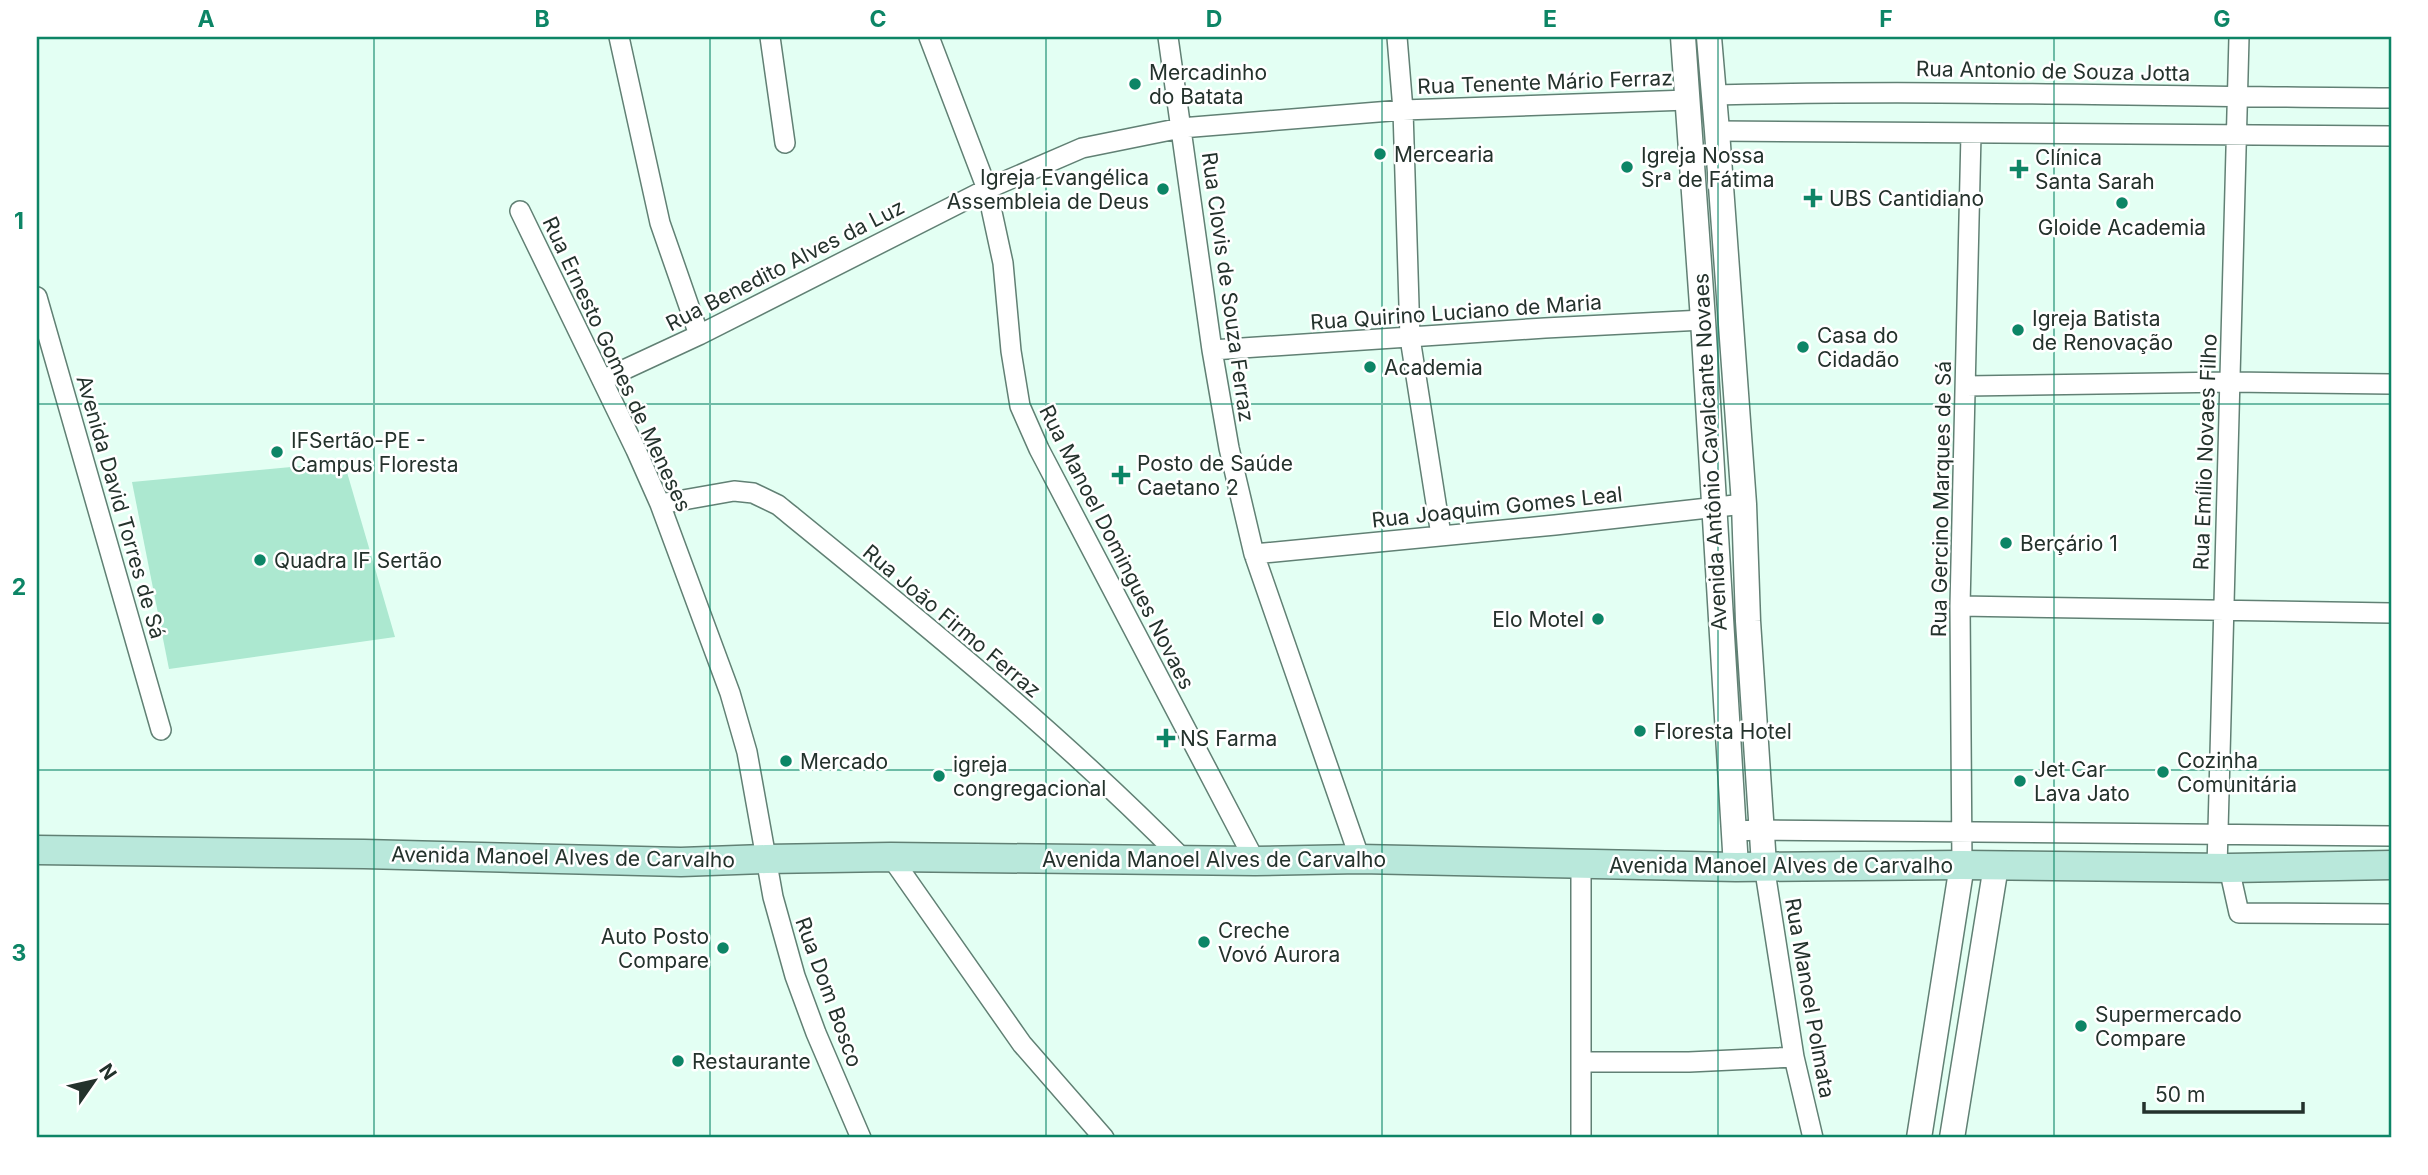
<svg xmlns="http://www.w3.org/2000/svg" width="2428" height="1175" font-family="Inter,sans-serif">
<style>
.garden{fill:#ace8d0}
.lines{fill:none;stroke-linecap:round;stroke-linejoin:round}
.minor-casing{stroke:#618074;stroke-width:22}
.tertiary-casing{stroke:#618074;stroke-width:27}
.secondary-casing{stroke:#618074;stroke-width:31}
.minor{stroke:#fff;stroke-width:19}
.tertiary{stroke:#fff;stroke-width:24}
.secondary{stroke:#b9e8db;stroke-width:28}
.grid{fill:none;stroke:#0d8566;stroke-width:2;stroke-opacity:0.55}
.poi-dot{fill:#0d8566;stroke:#fff;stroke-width:2.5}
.labels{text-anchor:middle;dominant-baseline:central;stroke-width:5;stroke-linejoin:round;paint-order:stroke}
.street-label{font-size:21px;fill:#24322c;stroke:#fff}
.poi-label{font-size:21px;fill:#24322c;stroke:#fff;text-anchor:start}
.neatline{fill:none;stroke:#0d8566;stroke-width:2.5}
.grid-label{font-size:23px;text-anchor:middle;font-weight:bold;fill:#0d8566}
</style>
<rect width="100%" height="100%" fill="#e3fff3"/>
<!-- garden -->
<path class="garden" d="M 344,462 L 395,637 L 169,669 L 132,482 Z"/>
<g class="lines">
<defs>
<path id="minor" d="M 619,37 L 660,223 L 699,335
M 770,37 L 785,143
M 929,37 L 987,189 L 1003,263 L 1011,351 L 1020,406 L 1039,449 L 1255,861
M 1168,37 L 1212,350 L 1229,448 L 1254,554 L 1360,859
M 1397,37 L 1403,110 L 1410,338 L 1441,535
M 1714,95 C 1940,89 2165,97 2391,98
M 1717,131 L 2391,136
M 520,211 L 636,450 L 660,504 L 730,693 L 747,752 L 773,897 L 795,976 L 816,1033 L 861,1138
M 37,297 L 161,730
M 1212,350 L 1545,328 L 1703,320
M 602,380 L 699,335 L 987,189 L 1082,148 L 1181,128 L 1403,110 L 1688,100
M 1966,386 L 2230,382 L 2391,384
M 660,504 L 734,491 L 753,493 L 778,505 C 917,618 1057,731 1183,859
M 1254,554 L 1555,525 L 1744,504
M 1960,606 L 2391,613
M 1734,831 L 1761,830 L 2391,836
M 891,857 L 1022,1044 L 1104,1138
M 1581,863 L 1581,1138
M 1764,865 L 1794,1057 L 1813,1138
M 1962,865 L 1960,606 L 1971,134
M 2217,868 L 2239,37
M 2229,868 L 2239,913 L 2391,914
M 1582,1062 L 1689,1062 L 1794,1057"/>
<path id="tertiary" d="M 1683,37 L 1703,320 L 1736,867
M 1709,37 L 1717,131 L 1744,504 L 1748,621 L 1764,865
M 1919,1138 L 1962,865
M 1952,1138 L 1996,866"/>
<path id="secondary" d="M 37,850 L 364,854 L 681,862 L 766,859 L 891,857 L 1255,861 L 1360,859 L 1736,867 L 1962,865 L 2229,868 L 2391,865"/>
</defs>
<!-- minor casing -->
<use href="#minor" class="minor-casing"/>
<!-- tertiary casing -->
<use href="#tertiary" class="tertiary-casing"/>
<!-- secondary casing -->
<use href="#secondary" class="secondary-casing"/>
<!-- minor -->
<use href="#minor" class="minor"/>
<!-- tertiary -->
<use href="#tertiary" class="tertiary"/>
<!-- secondary -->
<use href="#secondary" class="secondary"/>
</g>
<!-- grid -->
<path class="grid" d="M 374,37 L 374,1138M 710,37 L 710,1138M 1046,37 L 1046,1138M 1382,37 L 1382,1138M 1718,37 L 1718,1138M 2054,37 L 2054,1138M 37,404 L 2391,404M 37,770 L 2391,770"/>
<!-- markers -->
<g class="poi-dot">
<circle cx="1135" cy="84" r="7"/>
<circle cx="1380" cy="154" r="7"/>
<circle cx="1627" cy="167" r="7"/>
<path d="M2015.5 158.5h7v7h7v7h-7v7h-7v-7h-7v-7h7z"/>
<circle cx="1163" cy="189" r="7"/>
<path d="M1809.5 187.5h7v7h7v7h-7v7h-7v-7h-7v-7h7z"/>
<circle cx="2122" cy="203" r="7"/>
<circle cx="2018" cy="330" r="7"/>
<circle cx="1803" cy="347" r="7"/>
<circle cx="1370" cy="367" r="7"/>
<circle cx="277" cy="452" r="7"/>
<path d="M1117.5 464.5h7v7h7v7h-7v7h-7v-7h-7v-7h7z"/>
<circle cx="2006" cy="543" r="7"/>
<circle cx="260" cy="560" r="7"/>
<circle cx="1598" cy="619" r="7"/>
<circle cx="1640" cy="731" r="7"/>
<path d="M1162.5 727.5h7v7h7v7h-7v7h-7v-7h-7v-7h7z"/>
<circle cx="786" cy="761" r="7"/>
<circle cx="2163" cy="772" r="7"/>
<circle cx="939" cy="776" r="7"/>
<circle cx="2020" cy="781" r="7"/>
<circle cx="1204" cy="942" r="7"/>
<circle cx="723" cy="948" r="7"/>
<circle cx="2081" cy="1026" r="7"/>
<circle cx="678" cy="1061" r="7"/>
</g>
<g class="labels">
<!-- street labels -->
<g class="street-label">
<text transform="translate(2053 71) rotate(1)">Rua Antonio de Souza Jotta</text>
<text transform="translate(1545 82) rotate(-2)">Rua Tenente Mário Ferraz</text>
<text transform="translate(785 265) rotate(-27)">Rua Benedito Alves da Luz</text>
<text transform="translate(1228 287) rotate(82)">Rua Clovis de Souza Ferraz</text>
<text transform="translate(1456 312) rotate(-4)">Rua Quirino Luciano de Maria</text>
<text transform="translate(617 364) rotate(65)">Rua Ernesto Gomes de Meneses</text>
<text transform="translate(1710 452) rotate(-93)">Avenida Antônio Cavalcante Novaes</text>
<text transform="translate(2205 452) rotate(-88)">Rua Emílio Novaes Filho</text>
<text transform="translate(1941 499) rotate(-89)">Rua Gercino Marques de Sá</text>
<text transform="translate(121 507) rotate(74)">Avenida David Torres de Sá</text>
<text transform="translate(1497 507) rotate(-6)">Rua Joaquim Gomes Leal</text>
<text transform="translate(1117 547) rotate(63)">Rua Manoel Domingues Novaes</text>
<text transform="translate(952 621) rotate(40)">Rua João Firmo Ferraz</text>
<text transform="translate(563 857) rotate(1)">Avenida Manoel Alves de Carvalho</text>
<text x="1214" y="859">Avenida Manoel Alves de Carvalho</text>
<text x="1781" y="865">Avenida Manoel Alves de Carvalho</text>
<text transform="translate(829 992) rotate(70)">Rua Dom Bosco</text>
<text transform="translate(1810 998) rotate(80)">Rua Manoel Polmata</text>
</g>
<!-- poi labels -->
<g class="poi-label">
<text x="1149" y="72">Mercadinho<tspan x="1149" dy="24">do Batata</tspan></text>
<text x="1394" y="154">Mercearia</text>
<text x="1641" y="155">Igreja Nossa<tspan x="1641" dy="24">Srª de Fátima</tspan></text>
<text x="2035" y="157">Clínica<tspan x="2035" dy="24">Santa Sarah</tspan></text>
<text x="1149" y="177" text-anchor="end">Igreja Evangélica<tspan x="1149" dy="24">Assembleia de Deus</tspan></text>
<text x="1829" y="198">UBS Cantidiano</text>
<text x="2122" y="227" text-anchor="middle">Gloide Academia</text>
<text x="2032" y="318">Igreja Batista<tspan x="2032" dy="24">de Renovação</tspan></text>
<text x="1817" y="335">Casa do<tspan x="1817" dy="24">Cidadão</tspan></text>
<text x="1384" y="367">Academia</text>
<text x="291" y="440">IFSertão-PE -<tspan x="291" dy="24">Campus Floresta</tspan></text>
<text x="1137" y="463">Posto de Saúde<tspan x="1137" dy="24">Caetano 2</tspan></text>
<text x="2020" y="543">Berçário 1</text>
<text x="274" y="560">Quadra IF Sertão</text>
<text x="1584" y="619" text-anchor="end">Elo Motel</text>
<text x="1654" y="731">Floresta Hotel</text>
<text x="1180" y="738">NS Farma</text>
<text x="2177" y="760">Cozinha<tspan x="2177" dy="24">Comunitária</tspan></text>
<text x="800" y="761">Mercado</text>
<text x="953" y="764">igreja<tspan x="953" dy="24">congregacional</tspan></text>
<text x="2034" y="769">Jet Car<tspan x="2034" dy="24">Lava Jato</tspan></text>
<text x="1218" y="930">Creche<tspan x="1218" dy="24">Vovó Aurora</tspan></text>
<text x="709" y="936" text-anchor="end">Auto Posto<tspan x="709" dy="24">Compare</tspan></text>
<text x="2095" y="1014">Supermercado<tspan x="2095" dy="24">Compare</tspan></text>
<text x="692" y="1061">Restaurante</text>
</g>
</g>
<!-- border -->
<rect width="2428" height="1175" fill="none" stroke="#ffffff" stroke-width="77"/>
<!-- north arrow -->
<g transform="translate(94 1081) rotate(56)" stroke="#ffffff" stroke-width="5" paint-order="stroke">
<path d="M0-5L12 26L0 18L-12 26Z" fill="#24322c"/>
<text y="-10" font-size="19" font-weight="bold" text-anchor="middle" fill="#24322c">N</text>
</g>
<!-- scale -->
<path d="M2144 1102v10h159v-10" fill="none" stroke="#24322c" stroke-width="3.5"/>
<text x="2155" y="1102" font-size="21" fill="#24322c" stroke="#ffffff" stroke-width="5" paint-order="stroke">50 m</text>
<rect x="38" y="38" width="2352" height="1098" class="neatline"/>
<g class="grid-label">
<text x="206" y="27">A</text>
<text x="542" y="27">B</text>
<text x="878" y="27">C</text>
<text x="1214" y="27">D</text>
<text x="1550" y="27">E</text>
<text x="1886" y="27">F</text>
<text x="2222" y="27">G</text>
<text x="19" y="229">1</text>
<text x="19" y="595">2</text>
<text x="19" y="961">3</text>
</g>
</svg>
